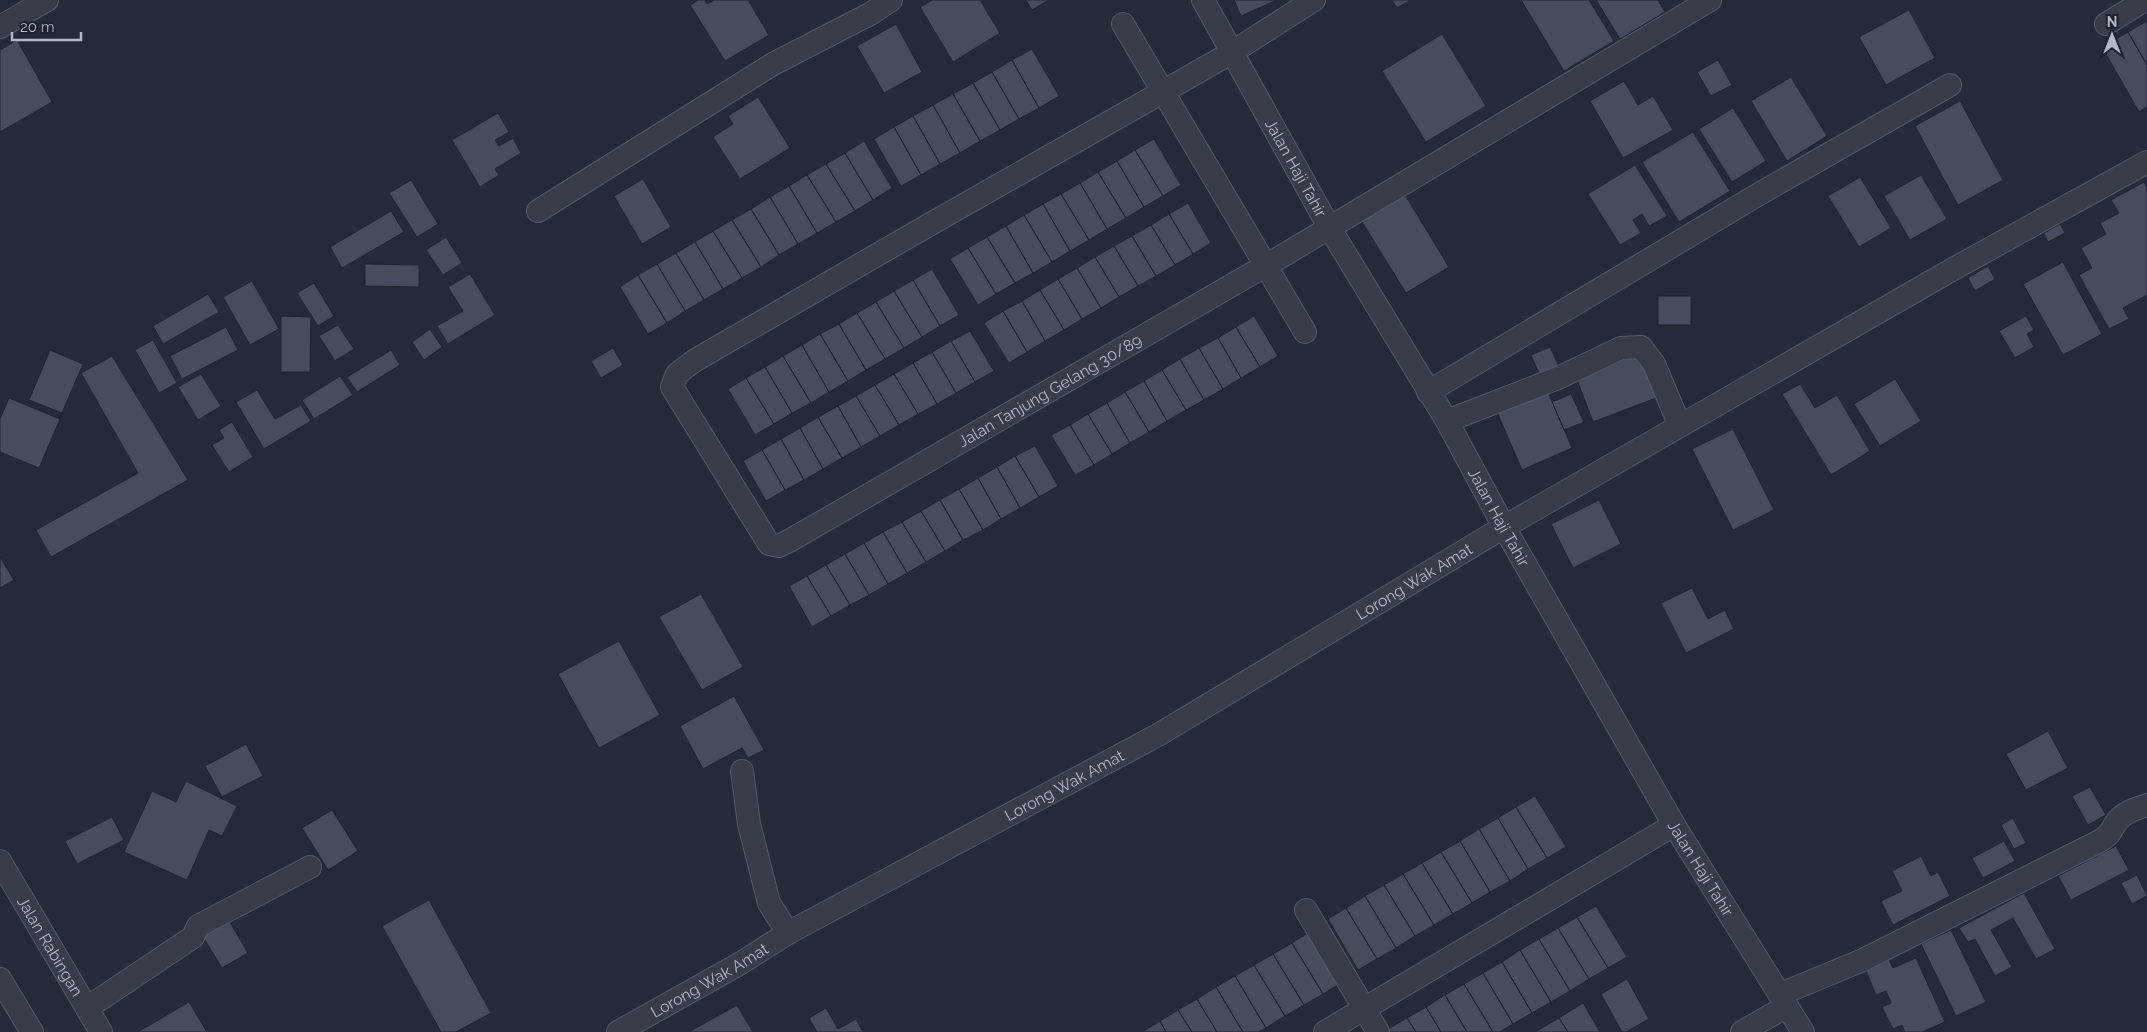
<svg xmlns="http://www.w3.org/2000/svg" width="2147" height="1032" font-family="Raleway,sans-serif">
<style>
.building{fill:#474c5d;stroke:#202330}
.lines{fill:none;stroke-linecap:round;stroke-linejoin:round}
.minor-casing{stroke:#575a67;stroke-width:24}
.minor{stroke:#383c49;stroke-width:22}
.labels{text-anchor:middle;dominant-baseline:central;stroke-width:4;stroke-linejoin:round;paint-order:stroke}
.street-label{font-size:16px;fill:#b4b7c5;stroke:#1e212e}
</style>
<rect width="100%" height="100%" fill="#252a38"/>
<!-- building -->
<path class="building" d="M 698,0 L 705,0 L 707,4 L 714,0 L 748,0 L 769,35 L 725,61 L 690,5 Z
M 932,0 L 980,0 L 1000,33 L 953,62 L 920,7 Z
M 1026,0 L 1049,0 L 1032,10 Z
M 1234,0 L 1277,0 L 1241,16 Z
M 1392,0 L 1411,0 L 1397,8 Z
M 1521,0 L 1589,0 L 1614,41 L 1564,71 Z
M 1596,0 L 1658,0 L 1665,12 L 1620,39 Z
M 1909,10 L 1935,58 L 1886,85 L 1859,37 Z
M 2147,21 L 2147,65 L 2128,32 Z
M 896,24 L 922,72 L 884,93 L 857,46 Z
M 2128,32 L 2147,65 L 2147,107 L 2139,112 L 2102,47 Z
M 1442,34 L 1486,106 L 1426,142 L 1382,71 Z
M 17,40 L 52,102 L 0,132 L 0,50 Z
M 1032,49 L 1059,96 L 1039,108 L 1012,60 Z
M 1012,60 L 1039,108 L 1019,119 L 992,72 Z
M 1718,60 L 1732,85 L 1711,96 L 1697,72 Z
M 992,72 L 1019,119 L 1000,130 L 973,83 Z
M 1791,77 L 1827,136 L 1787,161 L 1751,101 Z
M 1624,81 L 1638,105 L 1653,96 L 1673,130 L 1623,158 L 1590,101 Z
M 973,83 L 1000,130 L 980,141 L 953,94 Z
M 953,94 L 980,141 L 960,153 L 933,105 Z
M 758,97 L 790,148 L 740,179 L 713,137 L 733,124 L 728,116 Z
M 1960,101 L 2003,180 L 1958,205 L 1915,126 Z
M 933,105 L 960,153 L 940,164 L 913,116 Z
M 1733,108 L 1766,161 L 1732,182 L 1699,129 Z
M 498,113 L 509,132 L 495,140 L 499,146 L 513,138 L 521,153 L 495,169 L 499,175 L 480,187 L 452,140 Z
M 913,116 L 940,164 L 921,175 L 894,127 Z
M 894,127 L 921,175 L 901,186 L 874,139 Z
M 1693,132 L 1730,191 L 1679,222 L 1642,162 Z
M 1154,139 L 1181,185 L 1163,196 L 1135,150 Z
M 864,141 L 892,188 L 873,200 L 845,153 Z
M 1135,150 L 1163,196 L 1144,207 L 1117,161 Z
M 845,153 L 873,200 L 855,211 L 826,164 Z
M 1117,161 L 1144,207 L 1126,218 L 1098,172 Z
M 826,164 L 855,211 L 836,222 L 807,175 Z
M 1635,165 L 1667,216 L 1649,226 L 1642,214 L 1633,220 L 1641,233 L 1620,245 L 1588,194 Z
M 1098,172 L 1126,218 L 1107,229 L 1080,183 Z
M 807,175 L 836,222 L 817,233 L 789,186 Z
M 1921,175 L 1947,219 L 1910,240 L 1884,196 Z
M 1860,177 L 1891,228 L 1859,247 L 1828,196 Z
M 643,179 L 671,227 L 642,244 L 614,196 Z
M 411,180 L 438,224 L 417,237 L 389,193 Z
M 2144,182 L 2147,187 L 2147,295 L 2123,308 L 2129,319 L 2109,329 L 2079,275 L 2092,268 L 2081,248 L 2106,234 L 2100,223 L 2119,213 L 2111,200 Z
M 1080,183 L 1107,229 L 1089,240 L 1061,194 Z
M 789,186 L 817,233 L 798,244 L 770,197 Z
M 1402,190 L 1449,267 L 1406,293 L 1359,217 Z
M 1061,194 L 1089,240 L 1070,251 L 1043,204 Z
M 770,197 L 798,244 L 779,255 L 751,209 Z
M 1188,203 L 1211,243 L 1193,254 L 1169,214 Z
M 1043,204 L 1070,251 L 1052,262 L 1024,215 Z
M 751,209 L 779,255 L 761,267 L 732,220 Z
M 391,211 L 404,232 L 342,268 L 330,247 Z
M 1169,214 L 1193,254 L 1175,265 L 1151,225 Z
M 1024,215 L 1052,262 L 1033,273 L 1006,226 Z
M 732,220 L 761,267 L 742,278 L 713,231 Z
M 2060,224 L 2065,233 L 2048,242 L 2044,233 Z
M 1151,225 L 1175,265 L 1156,276 L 1132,236 Z
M 1006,226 L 1033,273 L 1015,283 L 987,237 Z
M 713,231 L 742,278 L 723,289 L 695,242 Z
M 1132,236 L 1156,276 L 1138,286 L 1114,246 Z
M 446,237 L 462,263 L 443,275 L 426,250 Z
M 987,237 L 1015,283 L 996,294 L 968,248 Z
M 695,242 L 723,289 L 704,300 L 676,253 Z
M 1114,246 L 1138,286 L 1119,297 L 1095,257 Z
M 968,248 L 996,294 L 978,305 L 950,259 Z
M 676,253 L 704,300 L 685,311 L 657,264 Z
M 1095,257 L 1119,297 L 1101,308 L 1077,268 Z
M 2063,262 L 2102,334 L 2063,355 L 2023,284 Z
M 365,264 L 419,265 L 419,287 L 365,286 Z
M 657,264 L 685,311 L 667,323 L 638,275 Z
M 1988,266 L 1995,279 L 1975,291 L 1968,278 Z
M 1077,268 L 1101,308 L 1082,319 L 1058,279 Z
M 932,269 L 959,315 L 940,326 L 913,280 Z
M 470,274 L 495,315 L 448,344 L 437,326 L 463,311 L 448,287 Z
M 638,275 L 667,323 L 648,334 L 620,287 Z
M 1058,279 L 1082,319 L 1064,330 L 1040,290 Z
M 913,280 L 940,326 L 922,337 L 894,291 Z
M 252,281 L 279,329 L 250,345 L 223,297 Z
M 314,283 L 334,316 L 318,326 L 297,293 Z
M 1040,290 L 1064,330 L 1045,341 L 1022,301 Z
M 894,291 L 922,337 L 904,348 L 876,302 Z
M 208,294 L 219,312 L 163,344 L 153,326 Z
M 1658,296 L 1691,296 L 1691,325 L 1658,325 Z
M 1022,301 L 1045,341 L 1027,352 L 1003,311 Z
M 876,302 L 904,348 L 885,359 L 857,313 Z
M 1003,311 L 1027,352 L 1009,363 L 984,323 Z
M 857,313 L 885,359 L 866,370 L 839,324 Z
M 281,316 L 311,317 L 310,372 L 281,372 Z
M 1254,316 L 1278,356 L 1260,367 L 1236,327 Z
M 2026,316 L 2034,330 L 2027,334 L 2034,347 L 2015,358 L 1999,331 Z
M 839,324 L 866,370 L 848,381 L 820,334 Z
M 338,325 L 354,349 L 335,361 L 319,336 Z
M 226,327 L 238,350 L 182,379 L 170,356 Z
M 1236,327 L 1260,367 L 1241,378 L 1218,338 Z
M 430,329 L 442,347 L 424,360 L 412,342 Z
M 970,331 L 994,371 L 975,382 L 951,341 Z
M 820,334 L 848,381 L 829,392 L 802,345 Z
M 1218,338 L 1241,378 L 1223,389 L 1199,348 Z
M 153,340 L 177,383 L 159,393 L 135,350 Z
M 951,341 L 975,382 L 956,393 L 932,352 Z
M 802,345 L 829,392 L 811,403 L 783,356 Z
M 1550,347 L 1560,369 L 1541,378 L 1531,355 Z
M 613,348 L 623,365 L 601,378 L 591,361 Z
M 1199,348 L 1223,389 L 1204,400 L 1180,359 Z
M 50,350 L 83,364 L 62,413 L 29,400 Z
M 391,350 L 400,365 L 357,392 L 347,377 Z
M 932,352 L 956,393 L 937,404 L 913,363 Z
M 1638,354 L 1656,398 L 1593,422 L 1576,377 Z
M 112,356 L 188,480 L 51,557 L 36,530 L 138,473 L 81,373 Z
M 783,356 L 811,403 L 792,413 L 765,367 Z
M 1180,359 L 1204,400 L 1186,410 L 1162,370 Z
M 913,363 L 937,404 L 918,414 L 894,374 Z
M 765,367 L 792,413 L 774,424 L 746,378 Z
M 1162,370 L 1186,410 L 1167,421 L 1144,381 Z
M 201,374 L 221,406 L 198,420 L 178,387 Z
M 894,374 L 918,414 L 899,425 L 875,385 Z
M 340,376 L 353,395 L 314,419 L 302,400 Z
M 746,378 L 774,424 L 755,435 L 728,389 Z
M 1895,379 L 1921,421 L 1880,446 L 1854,404 Z
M 1144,381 L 1167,421 L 1149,432 L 1125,392 Z
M 1800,384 L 1815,408 L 1837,395 L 1870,451 L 1831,475 L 1782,394 Z
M 875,385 L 899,425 L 880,436 L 856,396 Z
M 257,390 L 275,419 L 301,405 L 311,421 L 264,449 L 236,402 Z
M 1547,390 L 1572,448 L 1522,470 L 1497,412 Z
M 1125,392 L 1149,432 L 1130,443 L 1107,403 Z
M 1571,394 L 1584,422 L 1564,430 L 1552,402 Z
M 856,396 L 880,436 L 861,447 L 838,406 Z
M 9,398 L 60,419 L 39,468 L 0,452 L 0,419 Z
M 1107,403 L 1130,443 L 1112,454 L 1088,414 Z
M 838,406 L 861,447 L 842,458 L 818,417 Z
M 1088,414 L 1112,454 L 1094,465 L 1070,425 Z
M 818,417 L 842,458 L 823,469 L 800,428 Z
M 232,422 L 253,457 L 229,472 L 212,445 L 224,438 L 219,430 Z
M 1070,425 L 1094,465 L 1075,475 L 1051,435 Z
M 800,428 L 823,469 L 804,480 L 781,439 Z
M 1733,429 L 1774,510 L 1733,530 L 1692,449 Z
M 781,439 L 804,480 L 785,490 L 762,450 Z
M 1035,446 L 1058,486 L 1039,497 L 1015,456 Z
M 762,450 L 785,490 L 766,501 L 743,461 Z
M 1015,456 L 1039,497 L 1020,508 L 997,467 Z
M 997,467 L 1020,508 L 1001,519 L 978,478 Z
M 978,478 L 1001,519 L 983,530 L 959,489 Z
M 959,489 L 983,530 L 963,540 L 940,500 Z
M 940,500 L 963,540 L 945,551 L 921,511 Z
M 1599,500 L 1621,544 L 1573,568 L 1551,524 Z
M 921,511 L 945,551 L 926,562 L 902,522 Z
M 902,522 L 926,562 L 907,573 L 883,532 Z
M 883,532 L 907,573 L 888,584 L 864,543 Z
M 864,543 L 888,584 L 869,595 L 845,554 Z
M 845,554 L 869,595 L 850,605 L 826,565 Z
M 0,557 L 14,580 L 0,588 Z
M 826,565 L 850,605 L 831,616 L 807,576 Z
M 807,576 L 831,616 L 812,627 L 789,586 Z
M 1692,588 L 1708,619 L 1725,610 L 1734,629 L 1686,653 L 1661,603 Z
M 701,594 L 743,667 L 702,690 L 659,617 Z
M 619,641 L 660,715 L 599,748 L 558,674 Z
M 734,696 L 764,750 L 748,758 L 742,748 L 703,769 L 680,726 Z
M 2048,731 L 2068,768 L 2026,790 L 2006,754 Z
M 246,744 L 263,776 L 222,797 L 205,766 Z
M 186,781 L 237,806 L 222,836 L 209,830 L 187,880 L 124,852 L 152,791 L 176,802 Z
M 2090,787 L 2106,815 L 2088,825 L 2072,796 Z
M 1535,796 L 1566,847 L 1547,858 L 1516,807 Z
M 1516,807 L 1547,858 L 1528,869 L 1498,818 Z
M 332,810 L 358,851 L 328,870 L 302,828 Z
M 112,817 L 124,840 L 77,864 L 65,841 Z
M 1498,818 L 1528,869 L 1510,881 L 1479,829 Z
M 2013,818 L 2026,843 L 2014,849 L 2001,825 Z
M 1479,829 L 1510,881 L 1490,892 L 1460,841 Z
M 1460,841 L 1490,892 L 1472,903 L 1441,852 Z
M 2004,841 L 2015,861 L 1983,878 L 1972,858 Z
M 2116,846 L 2129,870 L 2071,900 L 2058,876 Z
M 1441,852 L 1472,903 L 1453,914 L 1422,863 Z
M 1921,856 L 1931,876 L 1938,872 L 1950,896 L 1893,925 L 1881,901 L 1902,891 L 1892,871 Z
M 1422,863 L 1453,914 L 1434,925 L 1403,874 Z
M 1403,874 L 1434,925 L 1415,936 L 1384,885 Z
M 2137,875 L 2147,896 L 2132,904 L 2121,883 Z
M 1384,885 L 1415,936 L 1396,948 L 1365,896 Z
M 2024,893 L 2055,949 L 2036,959 L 2013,918 L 1991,930 L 2012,967 L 1995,976 L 1975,939 L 1968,942 L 1959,928 Z
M 1365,896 L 1396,948 L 1377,959 L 1346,908 Z
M 429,900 L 491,1013 L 456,1032 L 441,1032 L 382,926 Z
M 1596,906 L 1627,957 L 1608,968 L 1577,917 Z
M 1346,908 L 1377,959 L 1358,970 L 1328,919 Z
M 227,917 L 248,953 L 222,968 L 200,932 Z
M 1577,917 L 1608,968 L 1589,979 L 1558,928 Z
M 1558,928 L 1589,979 L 1570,991 L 1539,939 Z
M 1951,930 L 1986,1002 L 1956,1016 L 1921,944 Z
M 1311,931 L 1341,983 L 1323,994 L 1292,943 Z
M 1539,939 L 1570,991 L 1551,1002 L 1520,950 Z
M 1292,943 L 1323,994 L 1304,1005 L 1273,954 Z
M 1520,950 L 1551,1002 L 1532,1013 L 1502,962 Z
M 1273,954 L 1304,1005 L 1285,1016 L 1254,965 Z
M 1916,958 L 1945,1022 L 1922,1032 L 1905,1032 L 1902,1025 L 1893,1029 L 1882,1007 L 1891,1003 L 1886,991 L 1876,995 L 1866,971 L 1889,960 L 1893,968 Z
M 1502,962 L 1532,1013 L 1513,1024 L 1483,973 Z
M 1254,965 L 1285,1016 L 1266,1028 L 1235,976 Z
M 1483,973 L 1513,1024 L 1500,1032 L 1493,1032 L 1464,984 Z
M 1235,976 L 1266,1028 L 1258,1032 L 1243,1032 L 1216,987 Z
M 1627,979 L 1649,1019 L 1626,1032 L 1622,1032 L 1601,994 Z
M 1464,984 L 1493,1032 L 1467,1032 L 1445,995 Z
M 1216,987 L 1243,1032 L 1217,1032 L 1197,999 Z
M 1445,995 L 1467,1032 L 1441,1032 L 1426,1007 Z
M 1197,999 L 1217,1032 L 1192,1032 L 1178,1010 Z
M 189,1002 L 207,1032 L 138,1032 Z
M 1583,1003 L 1600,1032 L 1568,1032 L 1559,1018 Z
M 737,1005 L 753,1032 L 689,1032 Z
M 1426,1007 L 1441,1032 L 1416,1032 L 1407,1018 Z
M 826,1008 L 838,1029 L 856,1019 L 863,1032 L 817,1032 L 809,1018 Z
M 1178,1010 L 1192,1032 L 1166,1032 L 1160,1021 Z
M 1407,1018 L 1416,1032 L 1390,1032 L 1388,1029 Z
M 1559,1018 L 1568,1032 L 1535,1032 Z
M 1160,1021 L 1166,1032 L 1142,1032 Z"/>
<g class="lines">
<defs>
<g id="minor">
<path id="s1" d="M 1203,0 L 1329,227 L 1447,421 L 1504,527 L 1674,825 L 1803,1032"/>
<path id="s2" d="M 1314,0 L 1231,53 L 927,226 L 694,361 L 677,374 L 672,387 L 769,544 L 779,546 L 789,541 L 1272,262 L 1710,0"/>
<path d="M 1123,24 L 1305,332"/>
<path d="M 2106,24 L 2145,0"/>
<path d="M 0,27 L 47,0"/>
<path d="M 538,211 L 773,64 L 870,14 L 891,0"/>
<path d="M 1428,392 L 1759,194 L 1950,85"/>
<path d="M 1447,421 L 1558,378 L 1621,348 L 1641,347 L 1654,364 L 1680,426"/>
<path d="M 742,771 L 749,824 L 769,903 L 788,933"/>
<path id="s3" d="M 0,861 L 101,1032"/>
<path d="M 1306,910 L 1378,1032"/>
<path d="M 0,979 L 32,1032"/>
<path d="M 1781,994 L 1863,960 L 2100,841 C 2112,833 2109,833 2116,823 C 2123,812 2136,809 2147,805"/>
<path d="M 87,1008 L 193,937 L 198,926 L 310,867"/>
<path id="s4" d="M 618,1032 L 741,963 L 788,933 L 1158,735 L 1504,527 L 1955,268 L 2147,162"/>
<path d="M 1325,1032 L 1674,825"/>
<path d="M 1742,1032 L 1787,1006"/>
</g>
</defs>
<!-- minor casing -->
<use href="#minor" class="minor-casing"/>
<!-- minor -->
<use href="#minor" class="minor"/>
</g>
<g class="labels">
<!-- street labels -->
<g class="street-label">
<text stroke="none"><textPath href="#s1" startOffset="192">Jalan Haji Tahir</textPath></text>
<text stroke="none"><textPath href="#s2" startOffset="1260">Jalan Tanjung Gelang 30/89</textPath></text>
<text stroke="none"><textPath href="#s1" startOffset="596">Jalan Haji Tahir</textPath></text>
<text stroke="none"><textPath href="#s4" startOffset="915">Lorong Wak Amat</textPath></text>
<text stroke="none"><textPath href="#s4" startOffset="510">Lorong Wak Amat</textPath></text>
<text stroke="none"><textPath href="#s1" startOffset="1001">Jalan Haji Tahir</textPath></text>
<text stroke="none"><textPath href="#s3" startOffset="99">Jalan Rabingan</textPath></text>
<text stroke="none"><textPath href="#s4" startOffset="105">Lorong Wak Amat</textPath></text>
</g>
</g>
<!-- north arrow -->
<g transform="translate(2112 35)" stroke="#1e212e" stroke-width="4" paint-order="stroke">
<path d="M0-4L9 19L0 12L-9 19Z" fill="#b4b7c5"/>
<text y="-8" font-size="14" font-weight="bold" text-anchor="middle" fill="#b4b7c5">N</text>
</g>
<!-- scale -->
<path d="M12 32v8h69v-8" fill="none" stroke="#b4b7c5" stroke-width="2.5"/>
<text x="20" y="32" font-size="15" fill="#b4b7c5" stroke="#1e212e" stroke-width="4" paint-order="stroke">20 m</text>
</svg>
